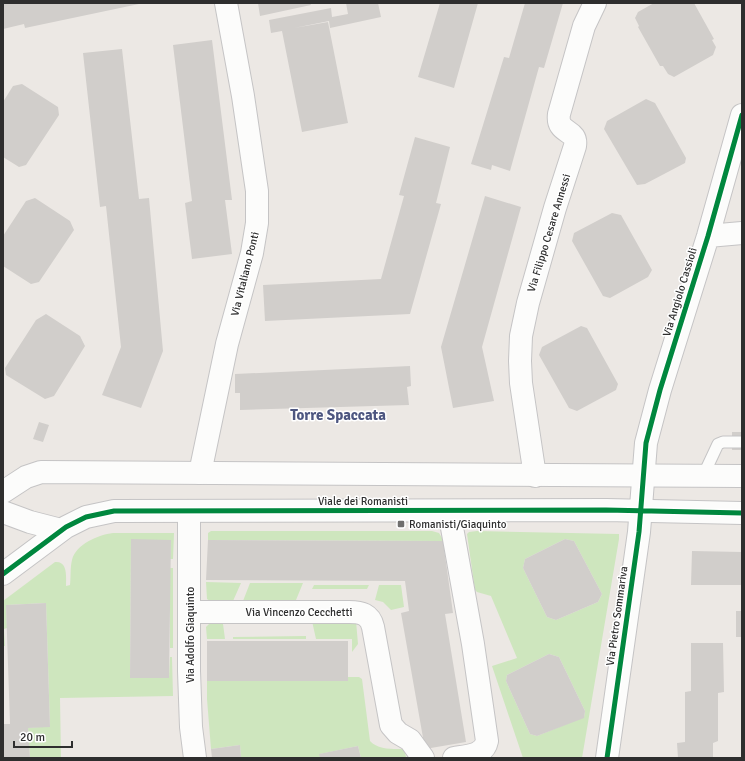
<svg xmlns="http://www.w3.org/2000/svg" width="745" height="761" font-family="Signika,sans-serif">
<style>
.green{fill:#cee6be;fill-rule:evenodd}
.building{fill:#d1cecb}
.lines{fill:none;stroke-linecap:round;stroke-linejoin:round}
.service-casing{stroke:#c5c4c5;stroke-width:13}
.minor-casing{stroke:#c5c4c5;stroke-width:24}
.tertiary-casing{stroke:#c5c4c5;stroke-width:24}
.service{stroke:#fcfcfb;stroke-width:11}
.minor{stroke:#fcfcfb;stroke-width:22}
.tertiary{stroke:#fcfcfb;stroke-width:22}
.cycleway-casing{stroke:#fff;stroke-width:8}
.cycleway{stroke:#00873e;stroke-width:5}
.poi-dot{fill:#706f6e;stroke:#fff;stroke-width:1.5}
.labels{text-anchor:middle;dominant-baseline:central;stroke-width:3;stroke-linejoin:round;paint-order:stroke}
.street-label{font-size:11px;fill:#2e2e2e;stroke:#fff}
.poi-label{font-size:11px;fill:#2e2e2e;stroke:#fff;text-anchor:start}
.district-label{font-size:15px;font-weight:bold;fill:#4d5680;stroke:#fff}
</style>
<rect width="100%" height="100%" fill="#ece8e4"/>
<!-- green -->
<path class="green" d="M 211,531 L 432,531 L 439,533 L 442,538 L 443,541 L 208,540 L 208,533 Z
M 477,531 L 619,534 L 619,539 L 582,758 L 523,758 L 492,666 L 517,658 L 491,596 L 477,592 L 475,590 L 467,534 L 469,532 ZM 565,539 L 574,541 L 602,594 L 598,602 L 556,620 L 547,617 L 523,568 L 525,559 ZM 549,654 L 559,657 L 585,711 L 584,717 L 537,736 L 530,734 L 506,681 L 507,675 Z
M 113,533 L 174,533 L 173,559 L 170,559 L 171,540 L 131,540 L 130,678 L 169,678 L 170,657 L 172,657 L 173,696 L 60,698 L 61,758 L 30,758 L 28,728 L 50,726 L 46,603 L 6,605 L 7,628 L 4,629 L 5,646 L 3,646 L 3,601 L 55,562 C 68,561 66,576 66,586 L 70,585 C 71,577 70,568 72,560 C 76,544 98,535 113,533 Z
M 170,568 L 173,568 L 173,648 L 170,648 Z
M 206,582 L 241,583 L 233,601 L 210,601 L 207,599 Z
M 250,583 L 303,583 L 296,600 L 243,601 Z
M 314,585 L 369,585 L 367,589 L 312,589 Z
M 379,585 L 401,585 L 404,607 L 391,610 L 383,602 L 375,600 Z
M 312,621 L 356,621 L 358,644 L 352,652 L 352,639 L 316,639 Z
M 210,623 L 223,624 L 225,639 L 207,639 L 206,627 Z
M 306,636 L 306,639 L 233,639 L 233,637 Z
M 348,677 L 359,677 L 362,679 L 370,741 C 378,750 393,749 404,749 L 406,757 L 361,758 L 358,746 L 320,754 L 320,758 L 241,758 L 240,745 L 211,749 L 207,699 L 207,681 L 347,681 Z"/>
<!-- building -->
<path class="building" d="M 3,3 L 139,3 L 139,4 L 25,28 L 24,24 L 3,29 Z
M 258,3 L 310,3 L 311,5 L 260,16 Z
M 346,3 L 378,3 L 381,17 L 330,28 L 329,21 L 294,28 L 328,22 L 348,123 L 302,132 L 282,31 L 271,33 L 269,20 L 331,8 L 332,17 L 348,14 Z
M 440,3 L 478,3 L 454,88 L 418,77 Z
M 525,3 L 563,3 L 544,68 L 539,67 L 510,171 L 492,165 L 491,170 L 471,164 L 504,57 L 509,58 Z
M 654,3 L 694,3 L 714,39 L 712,40 L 716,47 L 713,55 L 674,77 L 668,74 L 663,66 L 660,66 L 638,27 L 639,26 L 635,18 L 638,12 Z
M 212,40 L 232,200 L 225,200 L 232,254 L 192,259 L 185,203 L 192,201 L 173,45 Z
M 122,49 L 139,199 L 149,198 L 163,351 L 141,408 L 102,395 L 121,347 L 106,206 L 100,207 L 83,53 Z
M 22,84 L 58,107 L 59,115 L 26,165 L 19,167 L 3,157 L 3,102 L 13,86 Z
M 646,99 L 655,103 L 686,158 L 685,163 L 645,184 L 637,185 L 604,129 L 607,121 Z
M 415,137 L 450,147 L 436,203 L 441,204 L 410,314 L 265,321 L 263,285 L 381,279 L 404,196 L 399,195 Z
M 485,196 L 521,207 L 482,347 L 494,401 L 453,408 L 441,347 Z
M 35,198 L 70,221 L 74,230 L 39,282 L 31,284 L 3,266 L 3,236 L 26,201 Z
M 612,213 L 621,215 L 652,270 L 648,277 L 610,298 L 603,296 L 572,241 L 574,233 Z
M 46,314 L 80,336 L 85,346 L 54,396 L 45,399 L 6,375 L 5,368 L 36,320 Z
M 581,326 L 587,328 L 618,384 L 616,390 L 577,411 L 569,408 L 539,355 L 542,347 Z
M 410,366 L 411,386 L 407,387 L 409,405 L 240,410 L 240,393 L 235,393 L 235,374 Z
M 39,422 L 49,425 L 43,442 L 33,439 Z
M 732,432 L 742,432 L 742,450 L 732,450 Z
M 131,539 L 171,540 L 169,678 L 130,678 Z
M 565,539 L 574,541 L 602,594 L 598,602 L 556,620 L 547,617 L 523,568 L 525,559 Z
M 208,540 L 443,541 L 453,613 L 445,614 L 466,742 L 425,749 L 401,613 L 409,611 L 405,581 L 206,580 Z
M 692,551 L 742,552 L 742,585 L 691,585 Z
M 46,603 L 50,727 L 28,728 L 30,758 L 3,758 L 3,724 L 10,724 L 6,605 Z
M 736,611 L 742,611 L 742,637 L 736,637 Z
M 207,641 L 348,641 L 348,681 L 207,681 Z
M 691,643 L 723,643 L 724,692 L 718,693 L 718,741 L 713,743 L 713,758 L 678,758 L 677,743 L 685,742 L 685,692 L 691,691 Z
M 549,654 L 559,657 L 585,711 L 584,718 L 537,736 L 530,734 L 506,681 L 507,675 Z
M 240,745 L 241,758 L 212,758 L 211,749 Z
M 358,746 L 361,758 L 320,758 L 319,754 Z"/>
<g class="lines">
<defs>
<path id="service" d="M 703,476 L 718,444 L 723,442 L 742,442"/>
<path id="minor" d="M 708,236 L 742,233
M 200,473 L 227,344 L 252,253 L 257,223 L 257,191 L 243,96 L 226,3
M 535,476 L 521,383 L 520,361 L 521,336 L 528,303 L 555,208 L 575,146 C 578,128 556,135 559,114 L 584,26 L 595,3
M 189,511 L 189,671 L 191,727 L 195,758
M 449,511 L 473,644 L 487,741 C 484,756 466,756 454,758
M 3,512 L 30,522 L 61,530
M 190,612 L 349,612 C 361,612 370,614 373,627 L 391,725 L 398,733 L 410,740 L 423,758
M 607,758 L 639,532 L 646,443 L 660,390 L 708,236 L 742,115"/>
<path id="tertiary" d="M 3,492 L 26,477 L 41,472 L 742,476
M 3,574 L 66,527 L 86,517 L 114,511 L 606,510 L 742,513"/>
</defs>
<!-- service casing -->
<use href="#service" class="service-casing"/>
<!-- minor casing -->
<use href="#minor" class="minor-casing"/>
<!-- tertiary casing -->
<use href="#tertiary" class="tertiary-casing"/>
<!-- service -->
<use href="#service" class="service"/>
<!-- minor -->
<use href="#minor" class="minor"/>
<!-- tertiary -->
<use href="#tertiary" class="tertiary"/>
<defs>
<path id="cycleway" d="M 3,574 L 66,527 L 86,517 L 114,511 L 606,510 L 742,513
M 607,758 L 639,532 L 646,443 L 660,390 L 708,236 L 742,115"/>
</defs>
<!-- cycleway casing -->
<use href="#cycleway" class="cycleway-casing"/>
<!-- cycleway -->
<use href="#cycleway" class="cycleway"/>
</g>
<!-- markers -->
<rect class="poi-dot" x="397" y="520" width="8" height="8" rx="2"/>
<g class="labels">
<!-- street labels -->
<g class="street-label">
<text transform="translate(549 233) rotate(-73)">Via Filippo Cesare Annessi</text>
<text transform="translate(245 274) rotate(-76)">Via Vitaliano Ponti</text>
<text transform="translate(680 292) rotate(-73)">Via Angiolo Cassioli</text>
<text x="363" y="501">Viale dei Romanisti</text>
<text x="299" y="612">Via Vincenzo Cecchetti</text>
<text transform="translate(617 616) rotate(-82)">Via Pietro Sommariva</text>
<text transform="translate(190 635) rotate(-90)">Via Adolfo Giaquinto</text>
</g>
<!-- poi labels -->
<g class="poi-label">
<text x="409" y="524">Romanisti/Giaquinto</text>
</g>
<!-- district labels -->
<g class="district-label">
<text x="338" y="415">Torre Spaccata</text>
</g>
</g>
<!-- border -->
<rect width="745" height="761" fill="none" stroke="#2e2e2e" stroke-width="8"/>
<!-- scale -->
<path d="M14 741v6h58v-6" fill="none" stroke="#2e2e2e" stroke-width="2"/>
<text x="20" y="741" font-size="12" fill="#2e2e2e" stroke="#ffffff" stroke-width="3" paint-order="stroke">20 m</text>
</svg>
